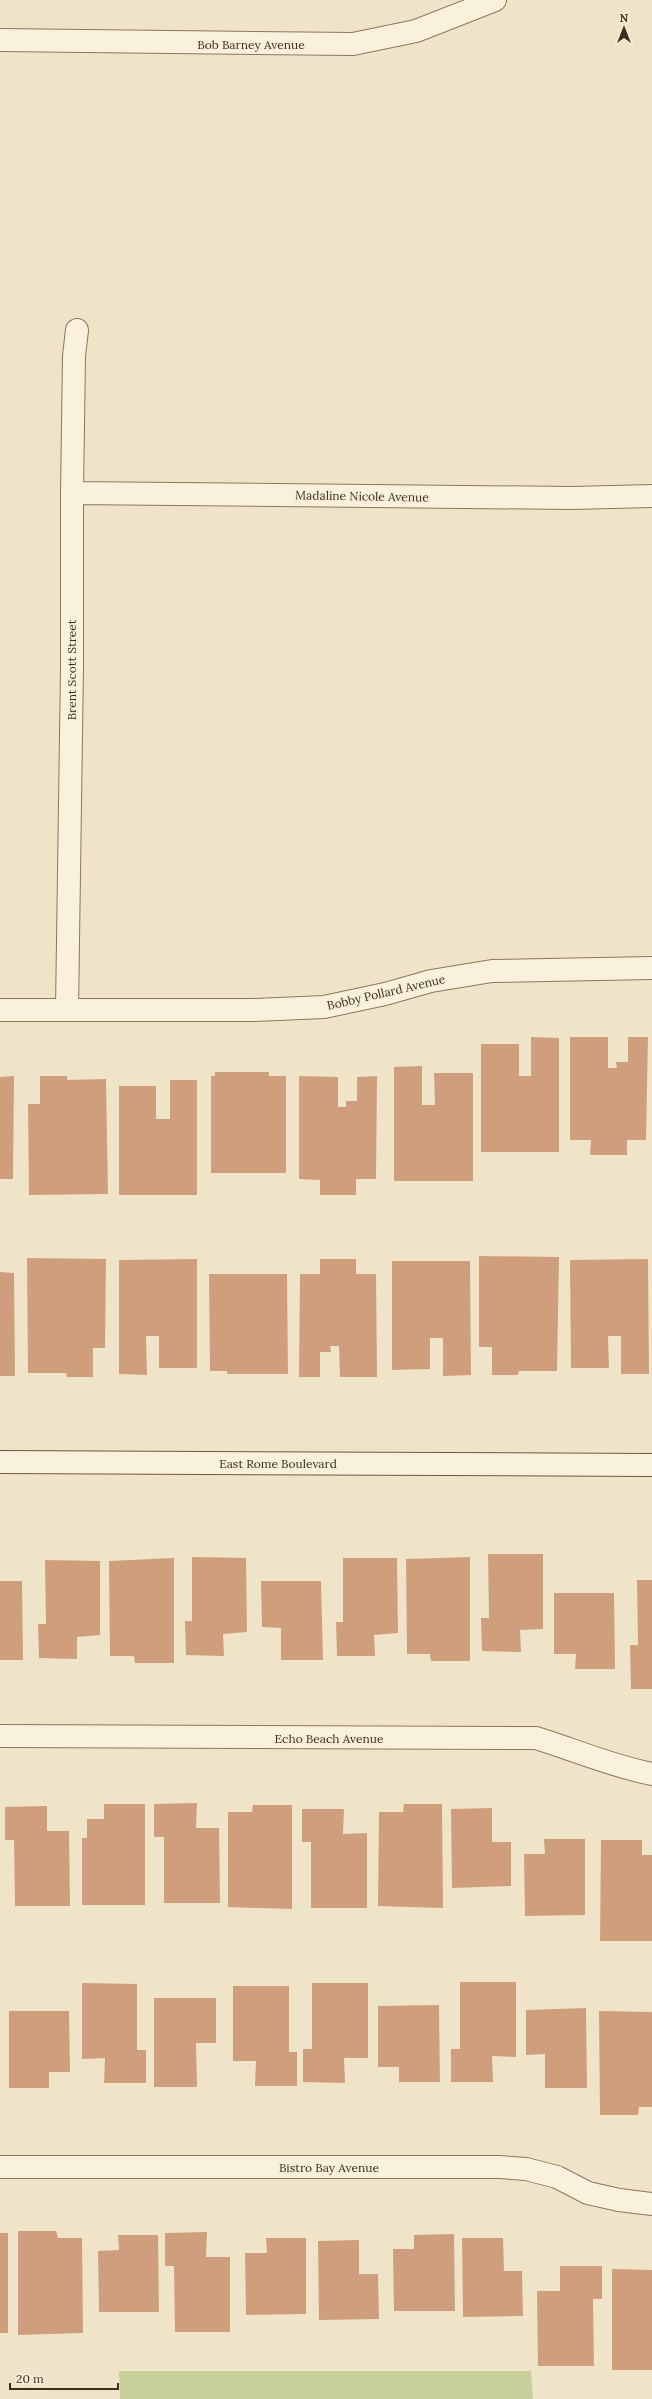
<svg xmlns="http://www.w3.org/2000/svg" width="652" height="2399" font-family="Lora,serif">
<style>
.green{fill:#c9cf9b}
.building{fill:#cf9f7d}
.lines{fill:none;stroke-linecap:round;stroke-linejoin:round}
.street-casing{stroke:#8d765c;stroke-width:24}
.secondary-casing{stroke:#6f573f;stroke-width:24}
.street{stroke:#faf1dc;stroke-width:22}
.secondary{stroke:#faf1dc;stroke-width:22}
.labels{text-anchor:middle;dominant-baseline:central;stroke-width:3;stroke-linejoin:round;paint-order:stroke}
.street-label{font-size:12px;fill:#3d2e20;stroke:#f7eed8}
</style>
<rect width="100%" height="100%" fill="#f0e4c8"/>
<!-- green -->
<path class="green" d="M 119,2371 L 531,2371 L 533,2399 L 120,2399 Z"/>
<!-- building -->
<path class="building" d="M 531,1037 L 559,1038 L 559,1152 L 481,1152 L 481,1044 L 519,1044 L 519,1076 L 531,1076 Z
M 570,1037 L 608,1037 L 608,1068 L 617,1068 L 616,1062 L 628,1062 L 628,1037 L 648,1037 L 646,1140 L 627,1140 L 627,1155 L 590,1155 L 591,1140 L 570,1140 Z
M 422,1066 L 422,1105 L 435,1105 L 434,1073 L 473,1073 L 473,1181 L 394,1181 L 394,1067 Z
M 215,1072 L 269,1072 L 269,1076 L 286,1076 L 286,1173 L 211,1173 L 211,1076 L 215,1076 Z
M 14,1076 L 13,1179 L 0,1179 L 0,1077 Z
M 40,1076 L 67,1076 L 67,1080 L 106,1079 L 108,1194 L 29,1195 L 28,1104 L 40,1104 Z
M 299,1076 L 338,1077 L 338,1107 L 346,1107 L 346,1101 L 357,1101 L 357,1077 L 377,1076 L 376,1179 L 356,1179 L 356,1195 L 320,1195 L 320,1180 L 299,1179 Z
M 170,1080 L 197,1080 L 197,1195 L 119,1195 L 119,1086 L 156,1086 L 156,1119 L 170,1119 Z
M 479,1256 L 559,1257 L 557,1371 L 519,1371 L 518,1375 L 492,1375 L 492,1347 L 479,1347 Z
M 27,1258 L 106,1259 L 105,1348 L 93,1348 L 93,1377 L 67,1377 L 66,1373 L 28,1373 Z
M 197,1259 L 197,1368 L 159,1368 L 159,1336 L 146,1336 L 147,1375 L 119,1374 L 119,1260 Z
M 320,1259 L 356,1259 L 356,1274 L 376,1274 L 377,1377 L 340,1377 L 339,1346 L 330,1346 L 331,1352 L 320,1352 L 320,1377 L 299,1377 L 300,1274 L 320,1274 Z
M 648,1259 L 649,1374 L 621,1374 L 621,1336 L 608,1336 L 609,1368 L 571,1368 L 570,1260 Z
M 392,1261 L 470,1261 L 471,1375 L 443,1376 L 443,1338 L 430,1338 L 430,1369 L 392,1370 Z
M 0,1272 L 14,1273 L 15,1376 L 0,1376 Z
M 209,1274 L 287,1274 L 288,1374 L 227,1374 L 227,1371 L 210,1371 Z
M 488,1554 L 543,1554 L 543,1629 L 520,1630 L 521,1652 L 482,1651 L 481,1618 L 489,1618 Z
M 192,1557 L 246,1558 L 247,1632 L 223,1634 L 224,1656 L 186,1655 L 185,1621 L 192,1621 Z
M 470,1557 L 470,1661 L 431,1661 L 430,1654 L 407,1654 L 406,1559 Z
M 174,1558 L 174,1663 L 135,1663 L 134,1656 L 110,1656 L 109,1561 Z
M 343,1558 L 397,1558 L 398,1633 L 374,1635 L 375,1656 L 337,1656 L 336,1622 L 343,1622 Z
M 45,1560 L 100,1561 L 100,1635 L 77,1637 L 77,1659 L 39,1658 L 38,1624 L 46,1624 Z
M 637,1580 L 652,1580 L 652,1689 L 631,1689 L 630,1645 L 638,1645 Z
M 0,1581 L 22,1581 L 23,1660 L 0,1660 Z
M 261,1581 L 321,1581 L 323,1660 L 281,1660 L 281,1628 L 262,1627 Z
M 554,1593 L 614,1593 L 615,1669 L 575,1669 L 576,1654 L 554,1654 Z
M 197,1803 L 196,1828 L 219,1828 L 220,1903 L 164,1903 L 164,1837 L 154,1837 L 154,1804 Z
M 104,1804 L 145,1804 L 145,1905 L 82,1905 L 82,1838 L 87,1838 L 87,1819 L 104,1819 Z
M 404,1804 L 442,1804 L 443,1908 L 378,1906 L 379,1812 L 403,1812 Z
M 253,1805 L 292,1805 L 292,1909 L 228,1907 L 228,1812 L 252,1812 Z
M 47,1806 L 47,1831 L 69,1831 L 70,1906 L 15,1906 L 14,1840 L 5,1840 L 5,1807 Z
M 492,1808 L 492,1842 L 511,1842 L 511,1886 L 452,1888 L 451,1809 Z
M 302,1809 L 344,1809 L 343,1834 L 367,1833 L 367,1908 L 311,1908 L 311,1842 L 302,1842 Z
M 544,1839 L 585,1839 L 585,1915 L 525,1916 L 524,1854 L 545,1854 Z
M 601,1840 L 642,1840 L 642,1855 L 652,1855 L 652,1941 L 600,1941 Z
M 460,1982 L 516,1982 L 516,2057 L 492,2056 L 493,2082 L 451,2082 L 451,2049 L 460,2049 Z
M 82,1983 L 137,1984 L 137,2050 L 146,2050 L 146,2083 L 104,2083 L 105,2058 L 82,2059 Z
M 312,1983 L 368,1983 L 368,2058 L 344,2058 L 345,2083 L 303,2082 L 303,2049 L 312,2049 Z
M 233,1986 L 289,1986 L 289,2052 L 297,2052 L 297,2086 L 255,2086 L 256,2061 L 233,2061 Z
M 154,1998 L 216,1998 L 216,2043 L 196,2043 L 197,2087 L 154,2087 Z
M 439,2005 L 440,2082 L 399,2082 L 399,2067 L 378,2067 L 378,2006 Z
M 586,2008 L 587,2088 L 545,2088 L 545,2054 L 526,2055 L 526,2010 Z
M 9,2011 L 69,2011 L 70,2072 L 49,2072 L 49,2088 L 9,2088 Z
M 599,2011 L 652,2012 L 652,2107 L 639,2107 L 638,2115 L 600,2115 Z
M 18,2231 L 56,2231 L 58,2238 L 82,2238 L 83,2333 L 18,2335 Z
M 207,2232 L 206,2257 L 230,2257 L 230,2332 L 175,2332 L 174,2266 L 165,2266 L 165,2233 Z
M 0,2233 L 8,2233 L 8,2333 L 0,2333 Z
M 454,2234 L 455,2311 L 394,2311 L 393,2249 L 414,2249 L 414,2235 Z
M 118,2235 L 158,2235 L 159,2312 L 99,2312 L 98,2251 L 119,2250 Z
M 266,2238 L 306,2238 L 306,2314 L 246,2315 L 245,2253 L 267,2253 Z
M 462,2238 L 503,2238 L 504,2271 L 522,2271 L 523,2316 L 463,2317 Z
M 359,2240 L 359,2274 L 378,2274 L 379,2319 L 319,2320 L 318,2241 Z
M 560,2266 L 602,2266 L 602,2299 L 593,2299 L 594,2366 L 538,2366 L 537,2291 L 560,2291 Z
M 612,2269 L 652,2270 L 652,2370 L 612,2370 Z"/>
<g class="lines">
<defs>
<path id="street" d="M 0,40 L 353,44 L 416,31 L 495,0
M 72,493 L 572,498 L 652,496
M 0,1010 L 255,1010 L 324,1007 L 385,994 L 431,981 L 492,971 L 652,968
M 67,1010 L 72,667 L 72,493 L 74,356 L 77,330
M 0,1736 L 536,1738 C 575,1750 611,1766 652,1774
M 0,2167 L 499,2167 L 526,2169 L 557,2177 L 588,2193 L 619,2200 L 652,2204"/>
<path id="secondary" d="M 0,1462 L 652,1465"/>
</defs>
<!-- street casing -->
<use href="#street" class="street-casing"/>
<!-- secondary casing -->
<use href="#secondary" class="secondary-casing"/>
<!-- street -->
<use href="#street" class="street"/>
<!-- secondary -->
<use href="#secondary" class="secondary"/>
</g>
<g class="labels">
<!-- street labels -->
<g class="street-label">
<text x="251" y="44">Bob Barney Avenue</text>
<text transform="translate(362 496) rotate(1)">Madaline Nicole Avenue</text>
<text transform="translate(71 670) rotate(-90)">Brent Scott Street</text>
<text transform="translate(386 992) rotate(-13)">Bobby Pollard Avenue</text>
<text x="278" y="1463">East Rome Boulevard</text>
<text x="329" y="1738">Echo Beach Avenue</text>
<text x="329" y="2167">Bistro Bay Avenue</text>
</g>
</g>
<!-- north arrow -->
<g transform="translate(624 28)" stroke="#f7eed8" stroke-width="3" paint-order="stroke">
<path d="M0-3L7 15L0 10L-7 15Z" fill="#3d2e20"/>
<text y="-6" font-size="11" font-weight="bold" text-anchor="middle" fill="#3d2e20">N</text>
</g>
<!-- scale -->
<path d="M10 2383v6h108v-6" fill="none" stroke="#3d2e20" stroke-width="2"/>
<text x="16" y="2383" font-size="12" fill="#3d2e20" stroke="#f7eed8" stroke-width="3" paint-order="stroke">20 m</text>
</svg>
